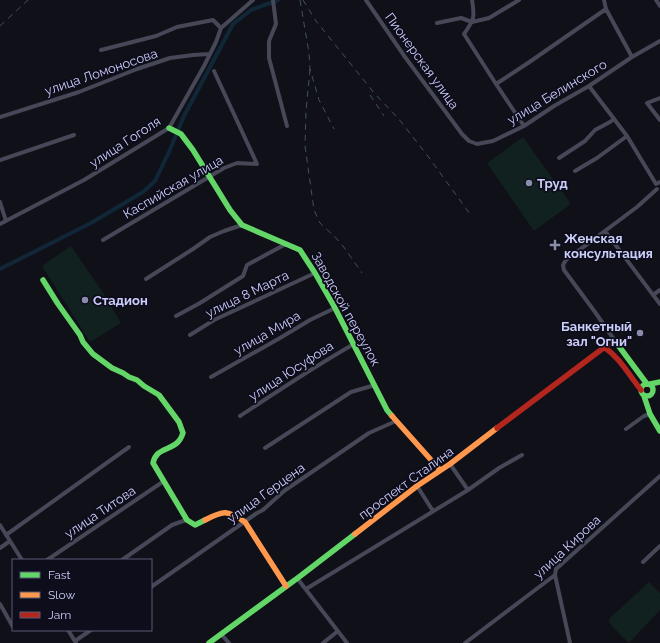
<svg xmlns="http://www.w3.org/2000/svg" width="660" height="643" font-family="Raleway,sans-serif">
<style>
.pitch{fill:#11211f}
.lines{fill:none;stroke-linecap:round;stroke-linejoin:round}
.canal{stroke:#102738;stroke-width:4}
.street{stroke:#464757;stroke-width:4}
.fast{stroke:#63d668;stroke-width:5.5}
.slow{stroke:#ff974d;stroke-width:5.5}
.jam{stroke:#b3261e;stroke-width:5.5}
.rail{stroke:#3e535c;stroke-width:1;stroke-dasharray:6 5;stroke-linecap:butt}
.poi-dot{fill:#8a8cab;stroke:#0d0d1b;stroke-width:1.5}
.labels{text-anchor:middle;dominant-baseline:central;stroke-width:3.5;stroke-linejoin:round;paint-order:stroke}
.street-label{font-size:13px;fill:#cccefa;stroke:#0d0d1b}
.poi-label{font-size:13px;font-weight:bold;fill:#cccefa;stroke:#0d0d1b;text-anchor:start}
</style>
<rect width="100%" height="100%" fill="#101018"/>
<!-- pitch -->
<path class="pitch" d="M 523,137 L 571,204 L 534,231 L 487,163 Z
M 71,246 L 102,291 L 121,323 L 90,342 L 42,266 Z
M 649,582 L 660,593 L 660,610 L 629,643 L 611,625 L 609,621 L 610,618 Z"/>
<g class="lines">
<!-- canal -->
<path class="canal" d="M 0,269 L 91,223 L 143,192 L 155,181 L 169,152 L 184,116 L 233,24 L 251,10 L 278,0"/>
<!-- street -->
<path class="street" d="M 273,0 L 276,24 L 269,41 L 269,58 L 287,126
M 366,0 L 405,57 L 462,134 L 469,141 L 477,144 L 493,141 L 524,126 L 554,106 L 589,86 L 632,57 L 660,41
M 472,0 C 475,17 474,20 464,34 L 496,84 L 524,126
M 604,0 L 606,9 L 632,57
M 656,0 L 660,6
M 437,23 L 461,18 L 472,22 L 489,18 L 519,0
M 101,50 L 156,36 L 177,27 L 213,20 L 221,28
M 496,84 L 528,63 L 606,9
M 589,86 L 627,136 L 656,184 L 660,182
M 660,98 L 647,103 L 660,120
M 0,117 L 79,92 L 137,69 L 170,58 L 193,55 L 209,54
M 559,158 L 585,141 L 595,130 L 610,122 L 614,119
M 0,160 L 74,135
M 575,171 L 597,158 L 627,136
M 0,202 L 6,221
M 0,224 L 84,180 L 169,128 L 204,66 L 216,42 L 221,28 L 253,0
M 605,231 L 660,304
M 103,240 L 224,168 L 237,163 L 257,164 L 214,71
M 146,279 L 193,249 L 210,237 L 224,231 L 242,225
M 653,295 L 660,290
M 176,316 L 200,303 L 243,276 L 247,265 L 284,245 L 288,245
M 190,335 L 214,320 L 315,273
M 615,341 L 595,312 L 564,270 L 563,265 L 566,260 L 637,207 L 657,189
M 211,377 L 280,338 L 310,320 L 335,308
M 240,416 C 278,391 315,366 354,344
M 626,429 L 644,416 L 650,414
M 265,448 L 351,392 L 375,385
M 450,464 L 468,490
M 417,486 L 433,511
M 0,525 L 22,560
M 6,535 L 129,447
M 0,548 L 10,541
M 47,560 L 164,481
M 122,560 L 172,525 L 186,520
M 643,562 L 660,546
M 555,575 L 570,643
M 299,577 L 297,578 L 347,643
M 151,587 L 257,513 L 263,510 L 284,491 L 369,433 L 396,421
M 306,589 L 468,490 L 499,468 L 522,455
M 0,604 L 13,627
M 68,630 L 76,643
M 221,634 L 229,643
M 75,641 L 91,630
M 323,643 L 338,631
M 465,643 L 555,575 L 556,569 L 660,476"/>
<!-- fast -->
<path class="fast" d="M 169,128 L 181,134 L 193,150 L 230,210 L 242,225 L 300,250 L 315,273 L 335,308 L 387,410 L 392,416
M 43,280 L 58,304 L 80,335 L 83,342 L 93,354 L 112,368 L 123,373 L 129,377 L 137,380 L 144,386 L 159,395 L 179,422 L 183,433 C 182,436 180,440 178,442 C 169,451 156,448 153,463 L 187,520 L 195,525 L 205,520
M 611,343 L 615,341 L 647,384
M641 390a6 6 0 1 1 12 0a6 6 0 1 1-12 0Z
M 650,384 L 660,382
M 644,396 L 650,414 L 660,431
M 209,643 L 299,577 L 355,534"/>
<!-- slow -->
<path class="slow" d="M 392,416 L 440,470
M 205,520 C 224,510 227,510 245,522 L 286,586
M 355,534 L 417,486 L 450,464 L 497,428"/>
<!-- jam -->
<path class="jam" d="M 604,347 C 620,358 629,375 641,390
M 497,428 L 606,346 L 611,343"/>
<!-- rail -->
<path class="rail" d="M 300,0 L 309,53 L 310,69 L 319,100 L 334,129
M 303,0 L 316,21 L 375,94 L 398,118 L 427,155 L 470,214
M 0,26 L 28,0
M 310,69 L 306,111 L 305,146 L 314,210 L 320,223 L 336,238 L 343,246 L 362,273
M 370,95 L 384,116"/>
</g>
<!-- markers -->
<g class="poi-dot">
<circle cx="529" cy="183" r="4"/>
<path d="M553 239h4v4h4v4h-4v4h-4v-4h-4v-4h4z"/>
<circle cx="85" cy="300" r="4"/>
<circle cx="640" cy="333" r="4"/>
</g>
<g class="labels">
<!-- street labels -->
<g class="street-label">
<text transform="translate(422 61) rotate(54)">Пионерская улица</text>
<text transform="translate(101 72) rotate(-19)">улица Ломоносова</text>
<text transform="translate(557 92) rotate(-31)">улица Белинского</text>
<text transform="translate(125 142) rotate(-33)">улица Гоголя</text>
<text transform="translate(173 187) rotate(-30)">Каспийская улица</text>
<text transform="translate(247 294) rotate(-26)">улица 8 Марта</text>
<text transform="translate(346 309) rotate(61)">Заводской переулок</text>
<text transform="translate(267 333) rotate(-30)">улица Мира</text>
<text transform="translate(291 371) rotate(-33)">улица Юсуфова</text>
<text transform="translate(406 483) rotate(-36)">проспект Сталина</text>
<text transform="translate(266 493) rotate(-36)">улица Герцена</text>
<text transform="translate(100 512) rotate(-34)">улица Титова</text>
<text transform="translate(567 547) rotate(-43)">улица Кирова</text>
</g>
<!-- poi labels -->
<g class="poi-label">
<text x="537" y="183">Труд</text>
<text x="564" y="238">Женская<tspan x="564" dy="15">консультация</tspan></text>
<text x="93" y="300">Стадион</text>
<text x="632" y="326" text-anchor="end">Банкетный<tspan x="632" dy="15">зал "Огни"</tspan></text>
</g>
</g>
<!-- legend -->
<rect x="12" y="559" width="140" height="72" fill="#0d0d1b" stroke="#595a74"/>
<rect x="20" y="572" width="20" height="6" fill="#63d668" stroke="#595a74"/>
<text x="48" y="579" font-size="12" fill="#cccefa">Fast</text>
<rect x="20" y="592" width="20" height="6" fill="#ff974d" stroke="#595a74"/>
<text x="48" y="599" font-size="12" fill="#cccefa">Slow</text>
<rect x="20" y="612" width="20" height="6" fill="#b3261e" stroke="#595a74"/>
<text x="48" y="619" font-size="12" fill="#cccefa">Jam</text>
</svg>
